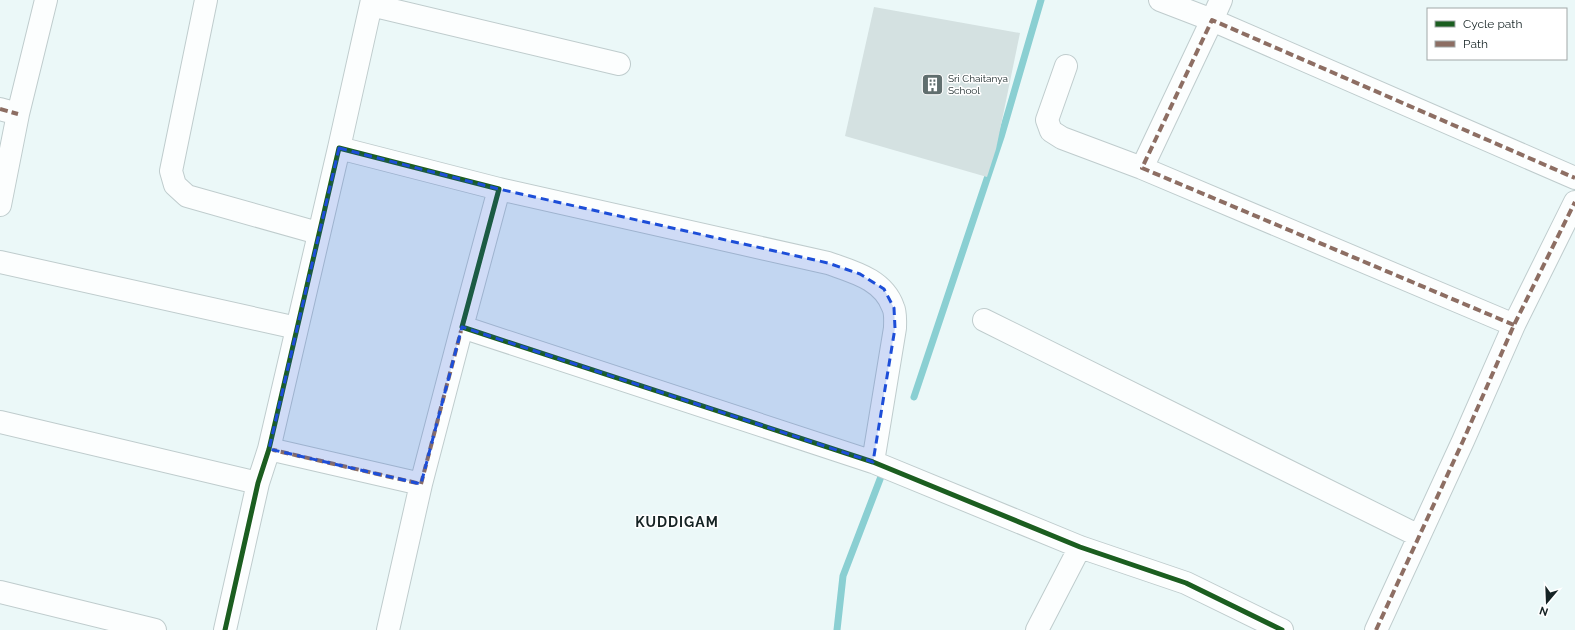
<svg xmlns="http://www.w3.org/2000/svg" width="1575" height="630" font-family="Raleway,sans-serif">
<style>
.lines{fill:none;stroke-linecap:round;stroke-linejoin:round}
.stream{stroke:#8acfd2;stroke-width:7}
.building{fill:#d4e1e1}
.street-casing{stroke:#bfcccd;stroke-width:24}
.street{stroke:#fcfefe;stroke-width:22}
.quiet{stroke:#8d6e63;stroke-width:4;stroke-dasharray:8 4;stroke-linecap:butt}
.cycleway-casing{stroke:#fff;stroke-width:8}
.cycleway{stroke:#1b5e20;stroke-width:5}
.marked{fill:#1d4ed8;fill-opacity:0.2;stroke:#1d4ed8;stroke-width:3;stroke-dasharray:8 5;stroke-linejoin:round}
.labels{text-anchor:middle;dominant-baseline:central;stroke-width:3;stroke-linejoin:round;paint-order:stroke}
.poi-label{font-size:10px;fill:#152324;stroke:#fff;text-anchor:start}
.district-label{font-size:14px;font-weight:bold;letter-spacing:1px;fill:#152324;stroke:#fff}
</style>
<rect width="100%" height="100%" fill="#ebf8f8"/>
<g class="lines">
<!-- stream -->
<path class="stream" d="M 914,397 L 1001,137 L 1041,0
M 837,630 L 843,576 L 882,474"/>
</g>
<!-- building -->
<path class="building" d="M 874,7 L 1020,33 L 996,149 L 987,177 L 845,136 Z"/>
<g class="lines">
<defs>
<path id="street" d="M 206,0 L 171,171 L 175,185 L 187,196 L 318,233
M 1160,0 L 1212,20 L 1221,0
M 371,5 L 619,64
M 1066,66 L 1047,120 L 1051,131 L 1062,138 L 1142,168
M 0,109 L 18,114
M 339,148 L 372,0
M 499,189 L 828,263 C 853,272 883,279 893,307 C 896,313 895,322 895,328 L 873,462
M 0,205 L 18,114 L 46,0
M 0,262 L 297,328
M 984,320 L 1419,536
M 1514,325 L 1142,168 L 1212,20 L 1575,178
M 0,422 L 258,483
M 269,449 L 421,484 L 462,327
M 0,592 L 155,630
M 225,630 L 258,483 L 269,449 L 339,148 L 499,189 L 462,327 L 873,462 L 1080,547 L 1186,583 L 1282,630
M 388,630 L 421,484
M 1037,630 L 1080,547
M 1376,630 L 1463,441 L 1514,325 L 1575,202"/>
</defs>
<!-- street casing -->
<use href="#street" class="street-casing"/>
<!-- street -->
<use href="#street" class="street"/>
<!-- quiet -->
<path class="quiet" d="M 0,109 L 18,114
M 1514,325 L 1142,168 L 1212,20 L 1575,178
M 269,449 L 421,484 L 462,327
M 1376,630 L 1463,441 L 1514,325 L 1575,202"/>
<defs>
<path id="cycleway" d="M 225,630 L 258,483 L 269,449 L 339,148 L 499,189 L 462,327 L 873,462 L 1080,547 L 1186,583 L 1282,630"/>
</defs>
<!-- cycleway casing -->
<use href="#cycleway" class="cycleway-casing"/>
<!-- cycleway -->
<use href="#cycleway" class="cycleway"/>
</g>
<!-- marked area -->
<path class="marked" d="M 339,148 L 499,189 L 828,263 L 860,274 L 884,289 L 894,308 L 895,328 L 873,462 L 462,327 L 421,484 L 269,449 Z"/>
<!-- icons -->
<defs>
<symbol id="building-square" viewBox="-11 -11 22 22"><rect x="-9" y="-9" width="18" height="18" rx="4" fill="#606e6e" stroke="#fff"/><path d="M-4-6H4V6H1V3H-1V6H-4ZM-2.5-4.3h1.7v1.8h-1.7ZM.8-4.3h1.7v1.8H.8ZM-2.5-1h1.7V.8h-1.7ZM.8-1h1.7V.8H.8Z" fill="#fff"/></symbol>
</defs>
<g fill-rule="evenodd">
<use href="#building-square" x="920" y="72" width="25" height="25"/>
</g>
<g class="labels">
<!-- poi labels -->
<g class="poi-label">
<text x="948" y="78">Sri Chaitanya<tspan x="948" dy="12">School</tspan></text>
</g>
<!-- district labels -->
<g class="district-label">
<text x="677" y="522">KUDDIGAM</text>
</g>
</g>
<!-- legend -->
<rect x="1427" y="8" width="140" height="52" fill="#ffffff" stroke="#a1a7a7"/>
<rect x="1435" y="21" width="20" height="6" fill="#1b5e20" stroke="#a1a7a7"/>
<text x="1463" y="28" font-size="12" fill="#152324">Cycle path</text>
<rect x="1435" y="41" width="20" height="6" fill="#8d6e63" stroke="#a1a7a7"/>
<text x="1463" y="48" font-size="12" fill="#152324">Path</text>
<!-- north arrow -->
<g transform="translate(1547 602) rotate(199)" stroke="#ffffff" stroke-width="3" paint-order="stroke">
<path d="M0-3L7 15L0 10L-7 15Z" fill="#152324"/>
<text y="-6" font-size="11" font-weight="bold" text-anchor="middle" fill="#152324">N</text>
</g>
</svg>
